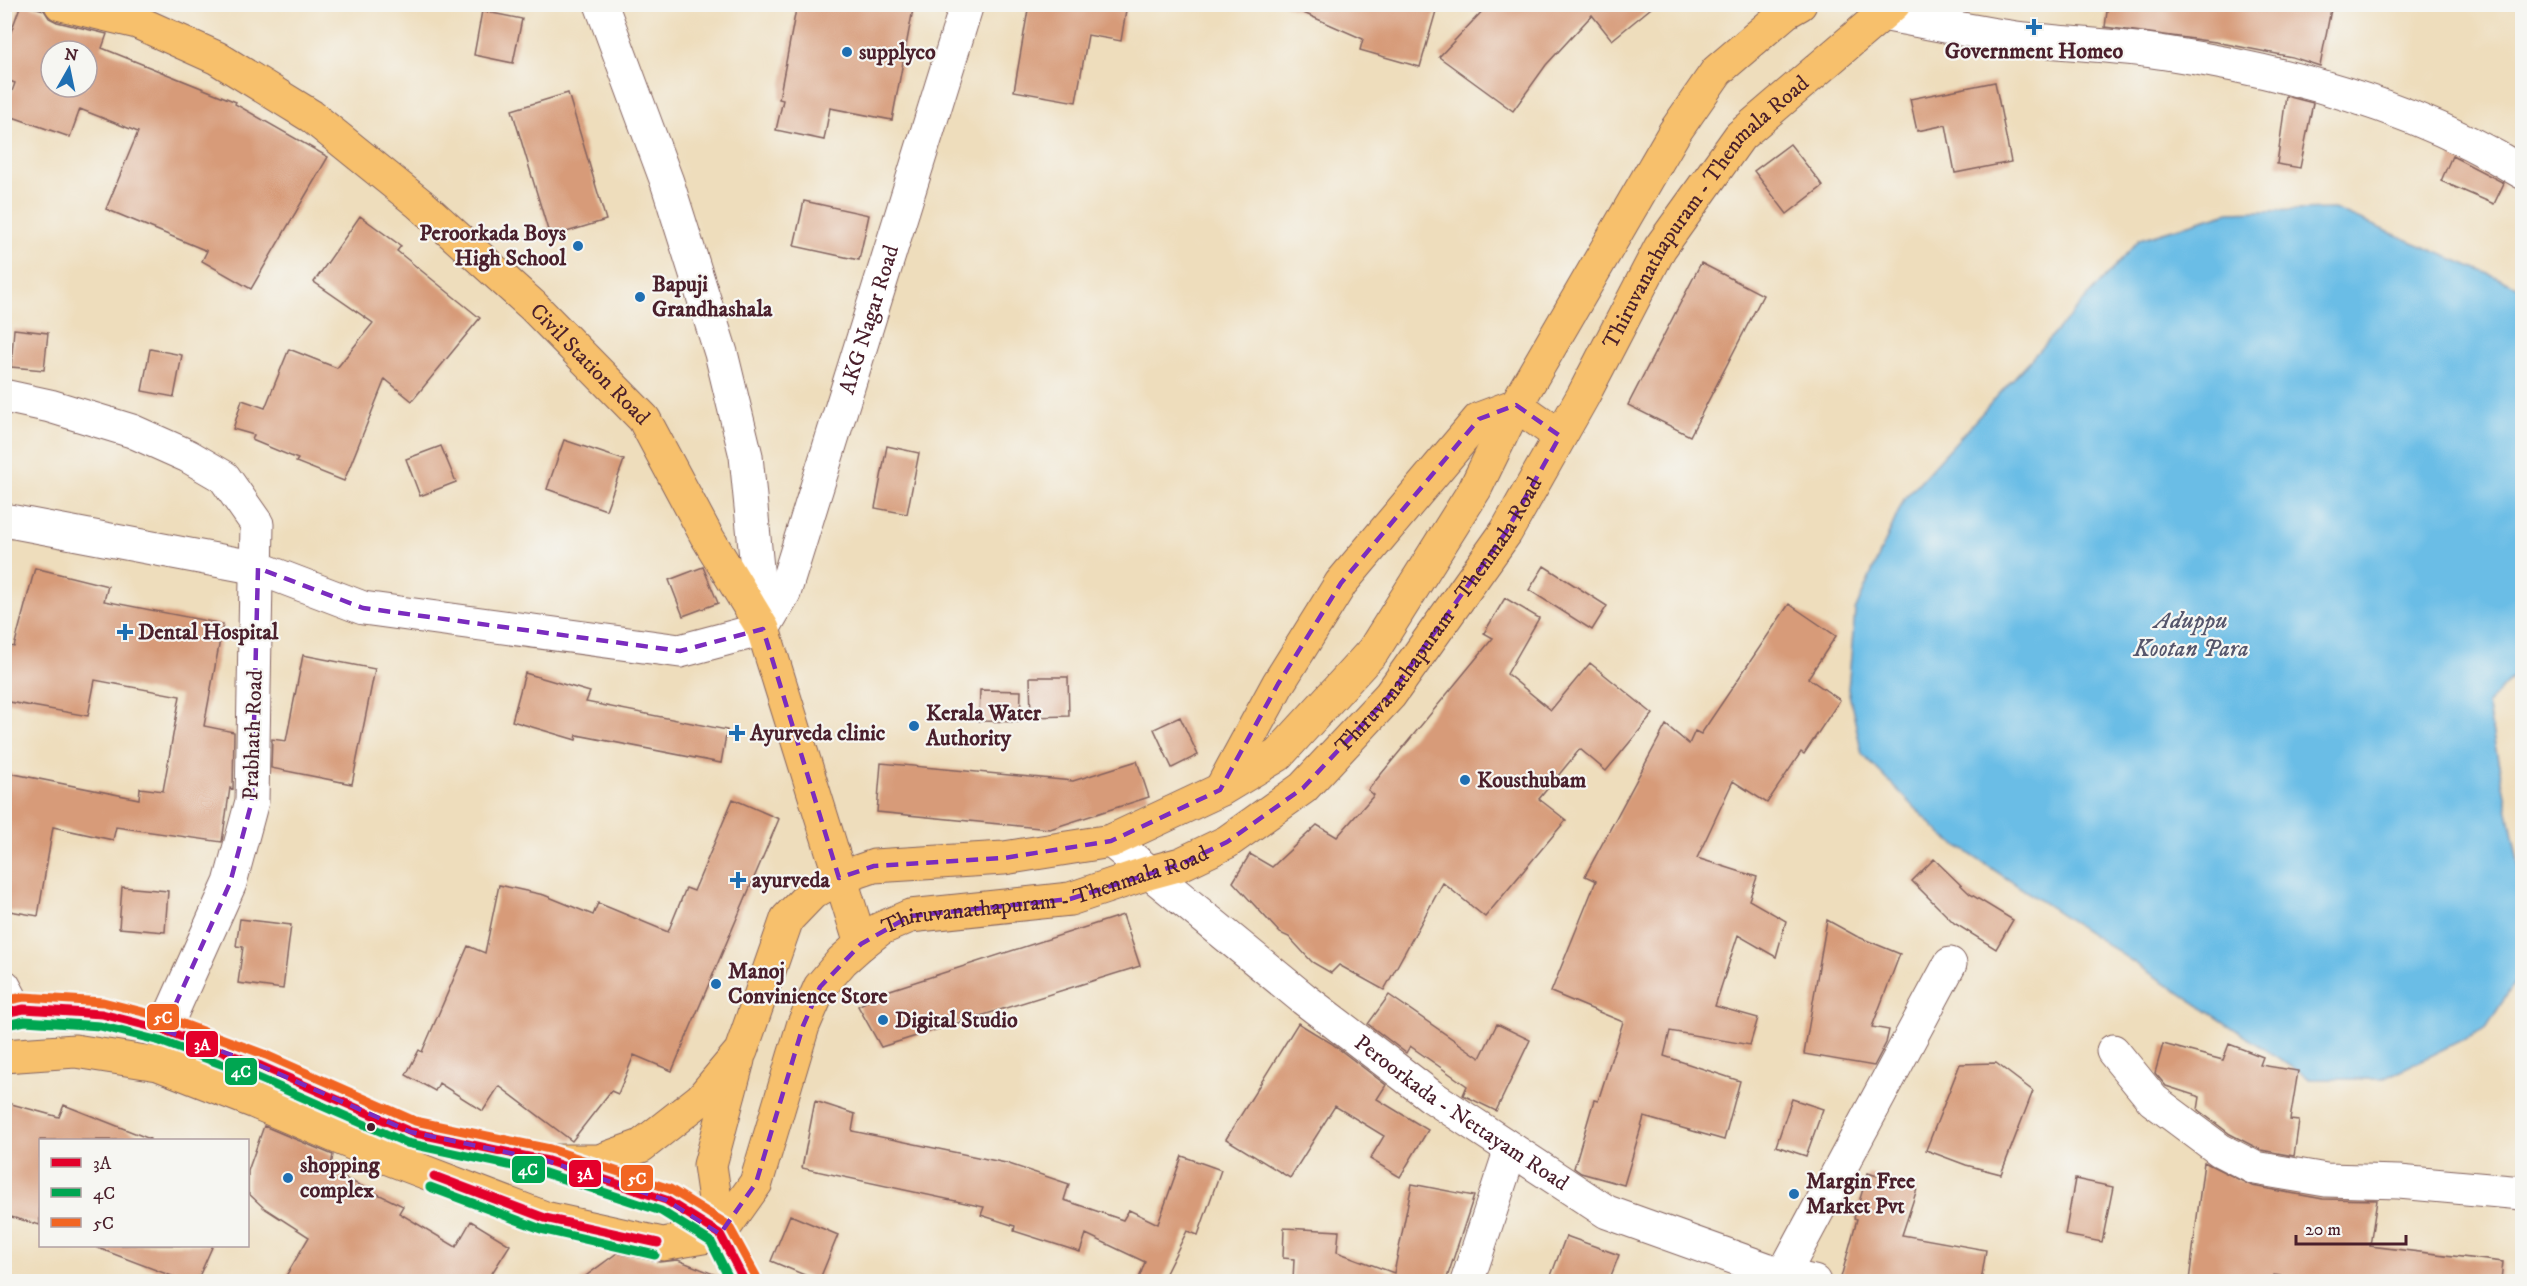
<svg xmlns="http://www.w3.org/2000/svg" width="2527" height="1286" font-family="'IM FELL DW Pica',serif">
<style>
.water{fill:#6abde6;stroke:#5a6e88;stroke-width:1.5}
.building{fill:#d79b79;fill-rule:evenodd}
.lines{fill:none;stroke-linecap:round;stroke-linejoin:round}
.minor-casing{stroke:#83625e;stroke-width:35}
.major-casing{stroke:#83625e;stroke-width:35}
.minor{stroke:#fff;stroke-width:33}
.major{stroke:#f7c06c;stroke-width:33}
.bus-1-casing{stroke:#f6f6f2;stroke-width:14}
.bus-2-casing{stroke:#f6f6f2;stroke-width:14}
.bus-3-casing{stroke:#f6f6f2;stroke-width:14}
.bus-1{stroke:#e4002b;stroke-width:9}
.bus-2{stroke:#00a651;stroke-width:9}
.bus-3{stroke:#f26522;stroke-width:9}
.marked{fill:none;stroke:#7b2cbf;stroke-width:4.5;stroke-dasharray:12 8;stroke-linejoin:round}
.poi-dot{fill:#1f6fb2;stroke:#f6f6f2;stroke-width:2}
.bus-dot{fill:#4a1f2b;stroke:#f6f6f2;stroke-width:2}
.labels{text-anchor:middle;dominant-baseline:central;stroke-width:4.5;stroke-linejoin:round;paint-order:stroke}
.poi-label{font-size:22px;font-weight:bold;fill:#4a1f2b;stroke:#f6f6f2;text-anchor:start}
.street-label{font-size:22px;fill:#4a1f2b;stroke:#f6f6f2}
.water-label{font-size:24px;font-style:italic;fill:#55566c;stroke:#f6f6f2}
.line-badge{stroke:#f6f6f2;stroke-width:2}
.badge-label{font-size:16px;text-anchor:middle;font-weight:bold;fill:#fff}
</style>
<rect width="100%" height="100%" fill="#f6f6f2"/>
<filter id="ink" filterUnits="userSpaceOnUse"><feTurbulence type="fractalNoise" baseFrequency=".0167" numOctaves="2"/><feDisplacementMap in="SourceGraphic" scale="12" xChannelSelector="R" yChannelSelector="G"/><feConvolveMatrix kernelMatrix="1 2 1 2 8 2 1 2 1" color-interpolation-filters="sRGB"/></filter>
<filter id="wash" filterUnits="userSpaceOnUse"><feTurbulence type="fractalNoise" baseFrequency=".008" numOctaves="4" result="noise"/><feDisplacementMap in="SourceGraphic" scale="24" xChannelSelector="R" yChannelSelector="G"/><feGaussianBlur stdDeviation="1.35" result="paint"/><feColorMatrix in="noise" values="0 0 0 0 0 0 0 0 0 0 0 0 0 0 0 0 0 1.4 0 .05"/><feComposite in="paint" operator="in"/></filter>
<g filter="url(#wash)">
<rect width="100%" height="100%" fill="#eeddbc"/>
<!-- water -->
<path class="water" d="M 2334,209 L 2522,288 L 2522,672 L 2518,672 L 2487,704 L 2522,882 L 2522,971 L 2486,1028 L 2383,1079 L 2310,1079 L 1944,837 L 1862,754 L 1848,689 L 1855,611 L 1904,499 L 2140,239 L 2229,212 Z"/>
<g id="blocks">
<!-- building -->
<path class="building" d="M 21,4 L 44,10 L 49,18 L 57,22 L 107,34 L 102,48 L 236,102 L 235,104 L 328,157 L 251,289 L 202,261 L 207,251 L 106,209 L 138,132 L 80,109 L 70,137 L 4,114 L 15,83 L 4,79 L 4,51 ZM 51,51 L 87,51 L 87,87 L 51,87 Z
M 797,4 L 914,4 L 892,120 L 830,108 L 824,140 L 776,130 L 783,100 L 779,99 Z
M 1029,4 L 1127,4 L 1121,41 L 1088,35 L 1076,102 L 1014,91 Z
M 1283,4 L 1438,4 L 1420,67 L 1360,50 L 1363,39 Z
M 1489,4 L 1656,4 L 1612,40 L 1592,15 L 1546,65 L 1513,111 L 1439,57 Z
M 2108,4 L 2332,4 L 2320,66 L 2292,57 L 2216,42 L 2105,27 Z
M 482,11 L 522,19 L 513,63 L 474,55 Z
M 1995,82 L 2011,162 L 1955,173 L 1946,125 L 1917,131 L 1910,99 Z
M 568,93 L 606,220 L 550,237 L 512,110 Z
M 2286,96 L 2313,103 L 2300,168 L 2277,164 Z
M 1790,144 L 1823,186 L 1787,214 L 1754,171 Z
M 2452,156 L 2504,183 L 2494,204 L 2441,181 Z
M 804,201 L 869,215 L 859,260 L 794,246 Z
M 360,216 L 401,246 L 397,251 L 480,318 L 412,401 L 385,379 L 344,481 L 296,462 L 298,459 L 252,440 L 254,435 L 233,429 L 242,400 L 265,408 L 289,349 L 337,368 L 373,323 L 314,282 Z
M 1701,263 L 1763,295 L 1690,436 L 1628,405 Z
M 14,329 L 48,333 L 44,370 L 11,367 Z
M 150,349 L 182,355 L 174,397 L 142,391 Z
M 564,440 L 624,460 L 606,510 L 547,489 Z
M 441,446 L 456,482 L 420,496 L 406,459 Z
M 887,446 L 919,453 L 907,514 L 875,508 Z
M 1544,566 L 1607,606 L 1592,630 L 1529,590 Z
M 703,567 L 718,603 L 683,616 L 669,580 Z
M 35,568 L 108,586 L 104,601 L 223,624 L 204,726 L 234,732 L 233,789 L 230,788 L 222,842 L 116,827 L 113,840 L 53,827 L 38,916 L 4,910 L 4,772 L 139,799 L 140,788 L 163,791 L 180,696 L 95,680 L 88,716 L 4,701 L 4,645 L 14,647 Z
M 1505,598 L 1539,618 L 1507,674 L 1551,710 L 1590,663 L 1653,714 L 1606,771 L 1580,749 L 1539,799 L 1566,820 L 1485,917 L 1443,883 L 1384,990 L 1339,965 L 1331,973 L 1312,962 L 1289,937 L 1280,933 L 1233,882 L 1250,854 L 1272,867 L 1317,825 L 1337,837 L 1374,795 L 1368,790 L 1493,638 L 1484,633 Z
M 1789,604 L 1836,636 L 1808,678 L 1840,700 L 1804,754 L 1801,752 L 1767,803 L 1733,781 L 1697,858 L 1757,877 L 1749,900 L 1786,921 L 1776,957 L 1738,935 L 1715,1006 L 1758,1018 L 1750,1045 L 1670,1031 L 1664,1056 L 1740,1081 L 1724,1140 L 1644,1117 L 1624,1185 L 1581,1173 L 1574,1168 L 1594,1100 L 1598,1101 L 1623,1022 L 1551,992 L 1596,881 L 1585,876 L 1666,725 L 1689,744 L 1695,731 L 1701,734 Z
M 303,655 L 375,669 L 352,784 L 271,768 L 272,739 L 286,741 Z
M 525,673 L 590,692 L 586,702 L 727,730 L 721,763 L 577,735 L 576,740 L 512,721 Z
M 1030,677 L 1068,677 L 1069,716 L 1031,717 Z
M 980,690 L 1021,691 L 1020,722 L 979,721 Z
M 1180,717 L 1198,755 L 1172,768 L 1154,729 Z
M 1137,761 L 1149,797 L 1050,829 L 877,812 L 881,763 L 1073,781 Z
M 733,799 L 779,819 L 672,1071 L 634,1055 L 618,1094 L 611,1091 L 572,1141 L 499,1086 L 483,1111 L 439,1083 L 435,1091 L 406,1075 L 419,1050 L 422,1052 L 468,946 L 485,953 L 499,885 L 544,895 L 593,915 L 598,903 L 668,932 L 686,888 L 694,891 Z
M 1934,859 L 1970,894 L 2013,920 L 1996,949 L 1954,923 L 1912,881 Z
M 122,887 L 168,891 L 165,932 L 119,928 Z
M 1123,915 L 1140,966 L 881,1047 L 858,1006 L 884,992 Z
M 240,919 L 291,925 L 283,989 L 238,983 L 243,947 L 236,946 Z
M 1827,920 L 1856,936 L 1900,954 L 1872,1027 L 1889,1030 L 1886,1043 L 1874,1066 L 1804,1054 Z
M 1389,995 L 1480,1058 L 1497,1024 L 1530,1040 L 1496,1111 L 1463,1095 L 1467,1086 L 1410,1046 L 1406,1053 L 1368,1024 Z
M 1298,1023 L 1331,1043 L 1386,1085 L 1377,1099 L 1428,1130 L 1400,1177 L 1370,1159 L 1384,1136 L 1335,1106 L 1290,1178 L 1226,1139 Z
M 2163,1044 L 2223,1060 L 2229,1044 L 2263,1057 L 2260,1065 L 2298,1071 L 2290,1120 L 2299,1121 L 2294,1156 L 2261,1150 L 2230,1134 L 2198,1110 L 2200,1097 L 2166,1086 L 2155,1073 Z
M 1996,1063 L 2033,1091 L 2001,1174 L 1966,1165 L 1926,1150 L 1960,1064 Z
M 1792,1099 L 1823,1109 L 1806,1156 L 1776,1146 Z
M 815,1101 L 855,1114 L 852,1131 L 1006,1163 L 1069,1184 L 1064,1200 L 1123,1220 L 1129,1210 L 1158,1224 L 1182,1156 L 1221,1170 L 1198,1235 L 1187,1231 L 1162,1281 L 1138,1281 L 1145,1262 L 1086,1234 L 1080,1252 L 1014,1231 L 1015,1226 L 981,1215 L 984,1207 L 802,1168 Z
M 4,1102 L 59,1117 L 64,1105 L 150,1139 L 150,1140 L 40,1140 L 40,1225 L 4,1215 Z
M 264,1126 L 333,1155 L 330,1171 L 403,1206 L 399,1213 L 456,1247 L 471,1221 L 510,1245 L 487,1281 L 283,1281 L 309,1237 L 264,1208 L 248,1193 L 248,1171 Z
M 2204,1162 L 2252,1186 L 2323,1199 L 2377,1200 L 2370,1246 L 2503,1262 L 2501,1281 L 2325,1281 L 2274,1275 L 2274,1281 L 2189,1281 Z
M 1868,1173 L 1917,1189 L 1902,1235 L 1986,1250 L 1981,1281 L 1840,1281 L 1857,1219 L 1854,1218 Z
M 2075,1179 L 2113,1187 L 2102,1242 L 2065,1235 Z
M 1412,1184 L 1474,1196 L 1446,1281 L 1293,1281 L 1294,1259 L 1283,1258 L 1284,1228 L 1339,1231 L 1337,1252 L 1394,1273 Z
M 790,1215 L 838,1235 L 819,1281 L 771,1261 Z
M 1566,1236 L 1619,1255 L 1609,1281 L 1549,1281 Z
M 99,1245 L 213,1245 L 197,1281 L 185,1281 L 98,1248 Z
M 617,1253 L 659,1262 L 678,1260 L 721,1277 L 724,1281 L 579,1281 Z"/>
</g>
</g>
<g filter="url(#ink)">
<use href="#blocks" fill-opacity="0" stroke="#83625e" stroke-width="1.5"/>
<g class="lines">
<defs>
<g id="minor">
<path d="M 601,4 L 667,182 L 721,353 L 746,456 L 763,629"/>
<path d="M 1882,14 C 1927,22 1972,32 2017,38 C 2066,44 2117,45 2166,53 C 2290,72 2415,106 2522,172"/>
<path d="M 4,396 L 50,406 L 132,431 L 188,456 L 224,477 L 257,524 L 252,801 L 230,883 L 164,1030"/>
<path d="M 4,520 L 258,568 L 363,608 L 680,651 L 763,629"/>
<path id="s1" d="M 763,629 L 784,593 L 967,4"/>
<path id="s2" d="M 1111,841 L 1304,999 L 1431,1096 L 1607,1212 L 1783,1275 L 1814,1282"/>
<path d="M 4,986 L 17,1010"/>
<path d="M 2113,1051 L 2153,1100 L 2220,1150 L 2255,1168 L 2326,1180 L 2399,1182 L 2522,1193"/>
<path d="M 1783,1275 L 1950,964"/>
<path d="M 1467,1282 L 1511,1149"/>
</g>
<g id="major">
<path id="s3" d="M 61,4 L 137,22 L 217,58 L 311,116 L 420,204 L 533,306 L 644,419 L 706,535 L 763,629 L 861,944"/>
<path d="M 1221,789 L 1278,684 L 1341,583 L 1479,419 L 1516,405 L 1560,436"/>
<path d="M 4,1013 L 24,1009 L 102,1014 L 164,1030 L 261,1066 L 411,1132 L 548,1161 L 666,1200 L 720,1234"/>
<path id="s4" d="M 4,1056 L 75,1051 L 158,1064 L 255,1102 L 375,1153 L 545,1218 L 663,1244 L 720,1234 L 756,1183 L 803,1026 L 820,987 L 842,961 L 861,944 L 880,929 L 910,916 L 1070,899 L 1148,873 L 1181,864 L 1227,842 L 1303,788 L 1390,695 L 1506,532 L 1583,396 L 1660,248 L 1740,136 L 1894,4"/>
<path d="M 738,1060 L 710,1165 L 720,1234 L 745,1282"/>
<path d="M 548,1161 L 599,1161 L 641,1146 L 701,1099 L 741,1051 L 787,919 L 812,893 L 839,878 L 874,866 L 1004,858 L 1111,841 L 1220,790 L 1278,755 L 1373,651 L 1475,489 L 1516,405 L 1674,133 L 1717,71 L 1786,12 L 1800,4"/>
</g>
</defs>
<!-- minor casing -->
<use href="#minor" class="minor-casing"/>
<!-- major casing -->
<use href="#major" class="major-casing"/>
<!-- minor -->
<use href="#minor" class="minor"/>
<!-- major -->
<use href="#major" class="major"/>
<defs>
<path id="bus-1" d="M 4,1013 L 24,1009 L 102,1014 L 164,1030 L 261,1066 L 411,1132 L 548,1161 L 666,1200 L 720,1234 L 745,1282
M 434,1176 L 545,1218 L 658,1243"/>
<path id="bus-2" d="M 6,1025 L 25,1021 L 100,1026 L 160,1041 L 256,1077 L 407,1143 L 545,1173 L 661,1211 L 711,1242 L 731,1282
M 430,1187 L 541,1229 L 655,1255"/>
<path id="bus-3" d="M 4,1001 L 24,997 L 103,1002 L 167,1018 L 266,1055 L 415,1121 L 550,1149 L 670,1189 L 728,1225 L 756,1276"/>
</defs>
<!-- bus-1 casing -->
<use href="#bus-1" class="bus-1-casing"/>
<!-- bus-2 casing -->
<use href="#bus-2" class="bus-2-casing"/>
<!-- bus-3 casing -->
<use href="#bus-3" class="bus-3-casing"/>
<!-- bus-1 -->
<use href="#bus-1" class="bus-1"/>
<!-- bus-2 -->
<use href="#bus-2" class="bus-2"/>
<!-- bus-3 -->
<use href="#bus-3" class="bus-3"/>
</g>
</g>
<!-- marked area -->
<path class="marked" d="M 1516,405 L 1560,436 L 1506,532 L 1390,695 L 1303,788 L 1227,842 L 1181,864 L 1070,899 L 910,916 L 861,944 L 820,987 L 803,1026 L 756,1183 L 720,1234 L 666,1200 L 548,1161 L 411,1132 L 261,1066 L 164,1030 L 230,883 L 252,801 L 258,568 L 363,608 L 680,651 L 763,629 L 839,878 L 874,866 L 1004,858 L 1111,841 L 1220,790 L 1278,684 L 1341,583 L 1479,419 Z"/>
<!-- markers -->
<g class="poi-dot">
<path d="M2031 18h6v6h6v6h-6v6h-6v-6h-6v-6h6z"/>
<circle cx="847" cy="52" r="6"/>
<circle cx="578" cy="246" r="6"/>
<circle cx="640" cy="297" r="6"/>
<path d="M122 623h6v6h6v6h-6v6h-6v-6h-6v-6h6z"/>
<circle cx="914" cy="726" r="6"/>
<path d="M734 724h6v6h6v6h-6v6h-6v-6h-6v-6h6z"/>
<circle cx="1465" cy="780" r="6"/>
<path d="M735 871h6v6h6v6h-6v6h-6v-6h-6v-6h6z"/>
<circle cx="716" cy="984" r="6"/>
<circle cx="883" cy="1020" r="6"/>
<circle cx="288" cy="1178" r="6"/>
<circle cx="1794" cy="1194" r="6"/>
</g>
<circle class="bus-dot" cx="371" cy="1127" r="5"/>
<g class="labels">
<!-- poi labels -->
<g class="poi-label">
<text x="2034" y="51" text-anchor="middle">Government Homeo</text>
<text x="859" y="52">supplyco</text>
<text x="566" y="233" text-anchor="end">Peroorkada Boys<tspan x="566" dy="25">High School</tspan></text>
<text x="652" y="284">Bapuji<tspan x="652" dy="25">Grandhashala</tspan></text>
<text x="138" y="632">Dental Hospital</text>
<text x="926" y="713">Kerala Water<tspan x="926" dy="25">Authority</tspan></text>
<text x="750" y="733">Ayurveda clinic</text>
<text x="1477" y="780">Kousthubam</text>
<text x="752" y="880">ayurveda</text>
<text x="728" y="971">Manoj<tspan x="728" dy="25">Convinience Store</tspan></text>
<text x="895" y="1020">Digital Studio</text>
<text x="300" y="1165">shopping<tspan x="300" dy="25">complex</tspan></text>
<text x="1806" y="1181">Margin Free<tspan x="1806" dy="25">Market Pvt</tspan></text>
</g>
<!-- street labels -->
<g class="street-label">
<text stroke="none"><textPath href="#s4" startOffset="2264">Thiruvanathapuram - Thenmala Road</textPath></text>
<text stroke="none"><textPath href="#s1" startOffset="328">AKG Nagar Road</textPath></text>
<text stroke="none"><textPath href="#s3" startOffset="650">Civil Station Road</textPath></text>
<text stroke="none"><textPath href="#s4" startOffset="1778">Thiruvanathapuram - Thenmala Road</textPath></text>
<text transform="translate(253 735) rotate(-88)">Prabhath Road</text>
<text stroke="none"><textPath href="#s4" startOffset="1274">Thiruvanathapuram - Thenmala Road</textPath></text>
<text stroke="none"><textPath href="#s2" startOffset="444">Peroorkada - Nettayam Road</textPath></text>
</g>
<!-- water labels -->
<g class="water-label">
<text x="2191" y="621">Aduppu<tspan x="2191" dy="28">Kootan Para</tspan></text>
</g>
</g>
<g class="line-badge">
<rect x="146" y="1003" width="34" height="28" rx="6" fill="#f26522"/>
<rect x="185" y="1030" width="34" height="28" rx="6" fill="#e4002b"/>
<rect x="224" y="1057" width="34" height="29" rx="6" fill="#00a651"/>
<rect x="511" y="1155" width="35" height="29" rx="6" fill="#00a651"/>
<rect x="568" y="1159" width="34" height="29" rx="6" fill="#e4002b"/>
<rect x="620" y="1164" width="34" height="28" rx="6" fill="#f26522"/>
</g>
<g class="badge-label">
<text x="163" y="1023">5C</text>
<text x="202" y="1050">3A</text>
<text x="241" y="1077">4C</text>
<text x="528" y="1175">4C</text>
<text x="585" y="1179">3A</text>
<text x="637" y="1184">5C</text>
</g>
<!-- margin -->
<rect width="2527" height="1286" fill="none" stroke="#f6f6f2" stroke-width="24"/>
<!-- legend -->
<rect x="39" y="1139" width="210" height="108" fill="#f6f6f2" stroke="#b1a0a2" stroke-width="1.5"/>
<rect x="51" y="1158" width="30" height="9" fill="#e4002b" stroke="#b1a0a2" stroke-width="1.5"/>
<text x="93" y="1169" font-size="18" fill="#4a1f2b">3A</text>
<rect x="51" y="1188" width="30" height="9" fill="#00a651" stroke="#b1a0a2" stroke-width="1.5"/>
<text x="93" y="1199" font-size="18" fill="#4a1f2b">4C</text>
<rect x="51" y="1218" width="30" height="9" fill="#f26522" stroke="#b1a0a2" stroke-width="1.5"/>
<text x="93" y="1229" font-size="18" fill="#4a1f2b">5C</text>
<!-- north arrow -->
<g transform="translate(69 69) rotate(9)"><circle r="28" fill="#f6f6f2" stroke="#b1a0a2" stroke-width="1.5"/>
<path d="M0-4.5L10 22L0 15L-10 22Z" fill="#1f6fb2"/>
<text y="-9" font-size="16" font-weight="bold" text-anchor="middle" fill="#4a1f2b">N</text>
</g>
<!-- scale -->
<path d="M2296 1235v9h110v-9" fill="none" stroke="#4a1f2b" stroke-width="3"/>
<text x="2305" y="1235" font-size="18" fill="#4a1f2b" stroke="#f6f6f2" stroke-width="4.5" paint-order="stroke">20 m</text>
</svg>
